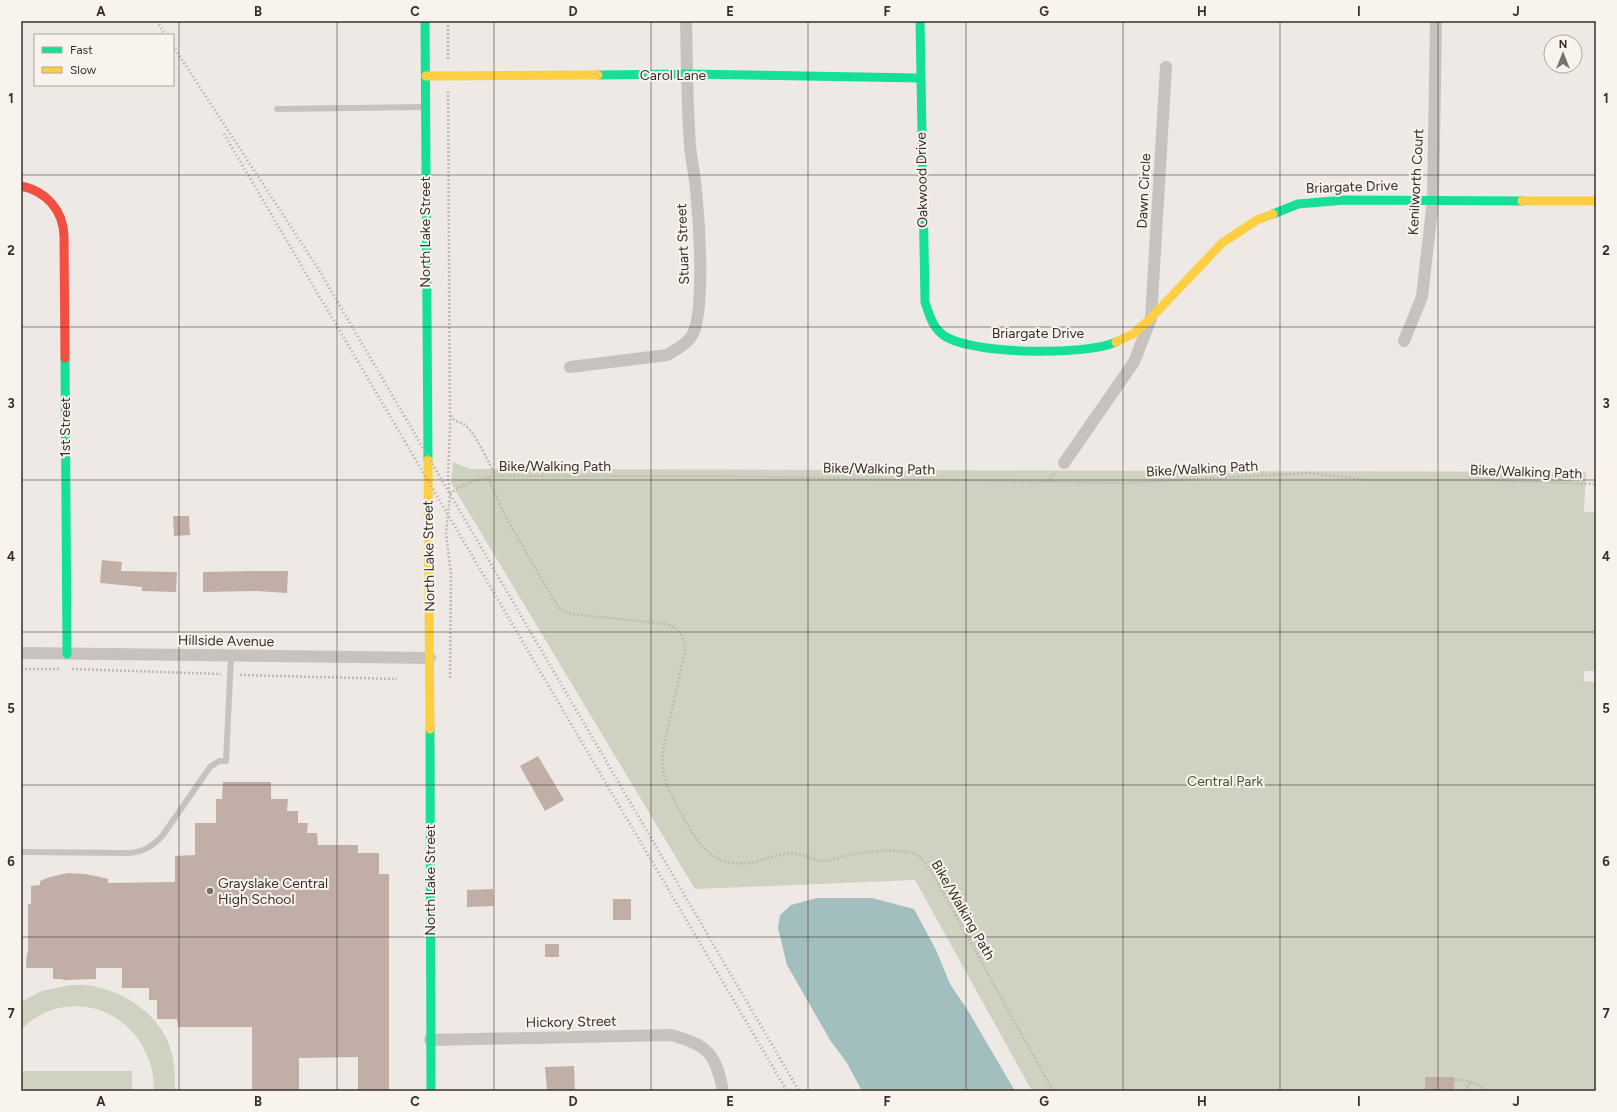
<svg xmlns="http://www.w3.org/2000/svg" width="1617" height="1112" font-family="Figtree,sans-serif">
<style>
.green{fill:#cfd2c0}
.water{fill:#a2bebe}
.building{fill:#c0aea7}
.lines{fill:none;stroke-linecap:round;stroke-linejoin:round}
.path{stroke:#c0bab5;stroke-width:2.5;stroke-dasharray:2 2;stroke-linecap:butt}
.lane{stroke:#c7c2bd;stroke-width:6}
.street{stroke:#c7c2bd;stroke-width:12}
.fast{stroke:#16e098;stroke-width:9}
.slow{stroke:#ffcf43;stroke-width:9}
.jam{stroke:#f24e42;stroke-width:9}
.rail{stroke:#afaaa7;stroke-width:3;stroke-dasharray:1 3;stroke-linecap:butt}
.grid{fill:none;stroke:#382f2b;stroke-width:1;stroke-opacity:0.55}
.poi-dot{fill:#78706c;stroke:#f9f3ed;stroke-width:1.5}
.labels{text-anchor:middle;dominant-baseline:central;stroke-width:4;stroke-linejoin:round;paint-order:stroke}
.street-label{font-size:14px;fill:#382f2b;stroke:#f9f3ed}
.park-label{font-size:14px;fill:#485431;stroke:#f9f3ed}
.poi-label{font-size:14px;fill:#382f2b;stroke:#f9f3ed;text-anchor:start}
.neatline{fill:none;stroke:#382f2b;stroke-width:1.5}
.grid-label{font-size:13px;text-anchor:middle;font-weight:bold;fill:#382f2b}
</style>
<rect width="100%" height="100%" fill="#eee9e5"/>
<!-- green -->
<path class="green" d="M 453,462 L 470,469 L 1586,472 L 1584,512 L 1596,512 L 1596,671 L 1585,671 L 1583,681 L 1596,682 L 1596,1091 L 1032,1091 L 915,880 L 695,889 L 451,483 Z
M 70,985 C 77,985 85,984 92,986 C 126,992 162,1016 171,1051 C 175,1064 175,1078 175,1091 L 154,1091 C 155,1038 109,995 55,1009 C 43,1012 30,1021 21,1029 L 21,1002 L 42,991 Z
M 21,1071 L 132,1071 L 132,1091 L 21,1091 Z"/>
<!-- water -->
<path class="water" d="M 817,898 L 872,898 L 914,909 L 936,950 L 950,984 L 967,1009 L 1015,1091 L 862,1091 L 847,1063 L 830,1040 L 787,965 L 778,928 L 780,915 L 791,905 Z"/>
<!-- building -->
<path class="building" d="M 173,516 L 189,516 L 190,535 L 174,536 Z
M 102,560 L 122,562 L 121,571 L 177,572 L 176,592 L 142,591 L 142,587 L 100,583 Z
M 257,571 L 288,571 L 287,593 L 256,591 L 203,592 L 203,572 Z
M 538,756 L 564,800 L 545,811 L 520,766 Z
M 223,782 L 271,782 L 271,799 L 288,799 L 287,811 L 298,811 L 298,823 L 308,823 L 307,833 L 317,833 L 318,845 L 358,845 L 358,853 L 379,853 L 379,874 L 389,874 L 389,1091 L 358,1091 L 358,1057 L 299,1058 L 299,1091 L 252,1091 L 252,1027 L 178,1027 L 177,1019 L 157,1019 L 157,1000 L 149,1000 L 149,988 L 122,988 L 122,968 L 96,968 L 96,979 L 63,980 L 63,979 L 53,979 L 53,968 L 26,968 L 27,953 L 28,953 L 28,904 L 31,904 L 31,886 L 40,885 L 40,881 L 50,877 L 68,873 L 85,874 L 100,877 L 108,879 L 108,883 L 175,882 L 175,856 L 195,855 L 195,823 L 216,823 L 216,799 L 222,799 Z
M 493,889 L 494,906 L 467,907 L 467,890 Z
M 613,899 L 631,899 L 631,920 L 613,920 Z
M 545,944 L 559,944 L 559,957 L 545,957 Z
M 574,1066 L 575,1091 L 547,1091 L 545,1067 Z
M 1425,1077 L 1454,1077 L 1454,1091 L 1425,1091 Z"/>
<g class="lines">
<!-- path -->
<path class="path" d="M 448,21 L 448,60
M 448,91 L 450,427 L 448,478 L 450,494
M 451,415 C 454,423 461,421 466,426 C 475,433 490,464 495,476
M 1048,481 L 1056,472
M 21,669 L 61,669
M 72,669 L 221,674
M 240,675 L 397,679
M 450,678 L 451,574 L 446,533 L 450,494 C 461,484 474,481 488,477
M 1454,1080 C 1467,1079 1476,1083 1485,1091
M 1053,1091 L 930,869 C 926,865 922,858 917,855 C 902,847 864,852 848,855 C 840,857 832,861 824,861 C 812,861 802,852 789,853 C 777,855 765,859 754,862 C 715,870 698,845 682,815 C 669,789 660,779 663,750 L 685,651 C 684,635 680,630 667,624 L 571,614 L 560,609 L 553,599 L 504,514 L 488,477 L 495,476 L 700,476 L 1127,483 L 1309,473 L 1367,480 L 1478,480 L 1596,484
M 1465,1091 L 1471,1082"/>
<!-- lane -->
<path class="lane" d="M 277,109 L 424,107
M 21,852 L 129,853 C 144,852 153,846 163,835 L 210,767 L 219,761 L 226,761 L 231,656"/>
<!-- street -->
<path class="street" d="M 1404,341 L 1422,297 L 1433,200 L 1436,21
M 570,367 L 667,355 C 675,350 686,345 691,337 C 706,316 699,219 696,190 C 695,175 691,160 690,145 C 687,104 687,62 686,21
M 1064,463 L 1134,362 L 1151,318 L 1166,67
M 21,653 L 430,658
M 430,1040 L 671,1035 C 708,1045 716,1054 723,1091"/>
<!-- fast -->
<path class="fast" d="M 425,21 L 428,460
M 920,21 L 925,302 C 929,314 932,326 942,334 C 967,355 1086,356 1116,342
M 598,75 L 687,74 L 920,78
M 1273,214 L 1298,204 L 1345,200 L 1522,201
M 65,358 L 67,654
M 430,729 L 431,1091"/>
<!-- slow -->
<path class="slow" d="M 426,76 L 598,75
M 1522,201 L 1596,201
M 1116,342 L 1133,334 L 1151,318 L 1222,243 L 1257,220 L 1273,214
M 428,460 L 430,729"/>
<!-- jam -->
<path class="jam" d="M 21,186 C 46,191 63,210 64,236 L 65,358"/>
<!-- rail -->
<path class="rail" d="M 157,21 L 165,35
M 173,46 L 319,270 L 799,1091
M 224,134 L 787,1091"/>
</g>
<!-- grid -->
<path class="grid" d="M 179,21 L 179,1091M 337,21 L 337,1091M 494,21 L 494,1091M 651,21 L 651,1091M 808,21 L 808,1091M 966,21 L 966,1091M 1123,21 L 1123,1091M 1280,21 L 1280,1091M 1438,21 L 1438,1091M 21,175 L 1596,175M 21,327 L 1596,327M 21,480 L 1596,480M 21,632 L 1596,632M 21,785 L 1596,785M 21,937 L 1596,937"/>
<!-- markers -->
<circle class="poi-dot" cx="210" cy="891" r="4"/>
<g class="labels">
<!-- street labels -->
<g class="street-label">
<text x="673" y="75">Carol Lane</text>
<text transform="translate(922 180) rotate(-91)">Oakwood Drive</text>
<text transform="translate(1416 182) rotate(-87)">Kenilworth Court</text>
<text transform="translate(1352 187) rotate(-2)">Briargate Drive</text>
<text transform="translate(1144 191) rotate(-87)">Dawn Circle</text>
<text transform="translate(425 232) rotate(-90)">North Lake Street</text>
<text transform="translate(683 244) rotate(-92)">Stuart Street</text>
<text x="1038" y="333">Briargate Drive</text>
<text transform="translate(65 427) rotate(-90)">1st Street</text>
<text x="555" y="466">Bike/Walking Path</text>
<text transform="translate(879 469) rotate(1)">Bike/Walking Path</text>
<text transform="translate(1202 469) rotate(-3)">Bike/Walking Path</text>
<text transform="translate(1526 472) rotate(2)">Bike/Walking Path</text>
<text transform="translate(429 556) rotate(-91)">North Lake Street</text>
<text transform="translate(226 641) rotate(1)">Hillside Avenue</text>
<text transform="translate(430 880) rotate(-90)">North Lake Street</text>
<text transform="translate(963 910) rotate(60)">Bike/Walking Path</text>
<text transform="translate(571 1022) rotate(-1)">Hickory Street</text>
</g>
<!-- park labels -->
<g class="park-label">
<text x="1225" y="781">Central Park</text>
</g>
<!-- poi labels -->
<g class="poi-label">
<text x="218" y="883">Grayslake Central<tspan x="218" dy="16">High School</tspan></text>
</g>
</g>
<!-- border -->
<rect width="1617" height="1112" fill="none" stroke="#f9f3ed" stroke-width="44"/>
<!-- legend -->
<rect x="34" y="34" width="140" height="52" fill="#f9f3ed" stroke="#aca59f"/>
<rect x="42" y="47" width="20" height="6" fill="#16e098" stroke="#aca59f"/>
<text x="70" y="54" font-size="12" fill="#382f2b">Fast</text>
<rect x="42" y="67" width="20" height="6" fill="#ffcf43" stroke="#aca59f"/>
<text x="70" y="74" font-size="12" fill="#382f2b">Slow</text>
<!-- north arrow -->
<g transform="translate(1563 54)"><circle r="19" fill="#f9f3ed" stroke="#aca59f"/>
<path d="M0-3L7 15L0 10L-7 15Z" fill="#78706c"/>
<text y="-6" font-size="11" font-weight="bold" text-anchor="middle" fill="#382f2b">N</text>
</g>
<rect x="22" y="22" width="1573" height="1068" class="neatline"/>
<g class="grid-label">
<text x="101" y="16">A</text>
<text x="258" y="16">B</text>
<text x="415" y="16">C</text>
<text x="573" y="16">D</text>
<text x="730" y="16">E</text>
<text x="887" y="16">F</text>
<text x="1044" y="16">G</text>
<text x="1202" y="16">H</text>
<text x="1359" y="16">I</text>
<text x="1516" y="16">J</text>
<text x="11" y="103">1</text>
<text x="1606" y="103">1</text>
<text x="11" y="255">2</text>
<text x="1606" y="255">2</text>
<text x="11" y="408">3</text>
<text x="1606" y="408">3</text>
<text x="11" y="561">4</text>
<text x="1606" y="561">4</text>
<text x="11" y="713">5</text>
<text x="1606" y="713">5</text>
<text x="11" y="866">6</text>
<text x="1606" y="866">6</text>
<text x="11" y="1018">7</text>
<text x="1606" y="1018">7</text>
<text x="101" y="1106">A</text>
<text x="258" y="1106">B</text>
<text x="415" y="1106">C</text>
<text x="573" y="1106">D</text>
<text x="730" y="1106">E</text>
<text x="887" y="1106">F</text>
<text x="1044" y="1106">G</text>
<text x="1202" y="1106">H</text>
<text x="1359" y="1106">I</text>
<text x="1516" y="1106">J</text>
</g>
</svg>
